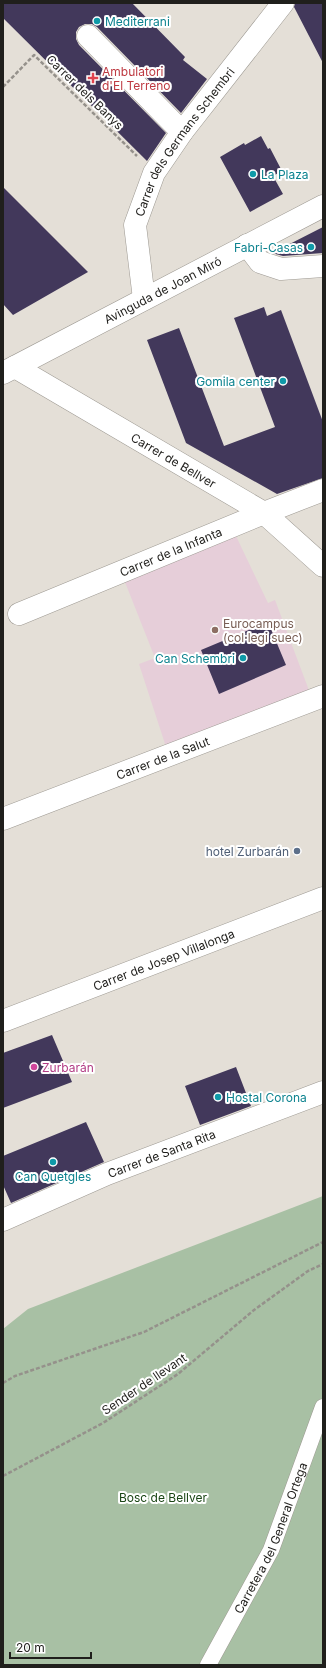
<svg xmlns="http://www.w3.org/2000/svg" width="326" height="1668" font-family="Inter,sans-serif">
<style>
.education{fill:#e6ced9}
.green{fill:#a8c0a4}
.building{fill:#42385b}
.lines{fill:none;stroke-linecap:round;stroke-linejoin:round}
.service-casing{stroke:#9d9992;stroke-width:17}
.pedestrian-casing{stroke:#9d9992;stroke-width:23}
.minor-casing{stroke:#9d9992;stroke-width:23}
.tertiary-casing{stroke:#9d9992;stroke-width:23}
.path{stroke:#95918b;stroke-width:2.5;stroke-dasharray:4 2;stroke-linecap:butt}
.service{stroke:#fff;stroke-width:16}
.pedestrian{stroke:#fff;stroke-width:22}
.minor{stroke:#fff;stroke-width:22}
.tertiary{stroke:#fff;stroke-width:22}
.culture-dot{fill:#0f9aa8;stroke:#fff;stroke-width:1.5}
.health-dot{fill:#e0444e;stroke:#fff;stroke-width:1.5}
.education-dot{fill:#8d6e63;stroke:#fff;stroke-width:1.5}
.service-dot{fill:#5c6f8a;stroke:#fff;stroke-width:1.5}
.hotel-dot{fill:#d1479c;stroke:#fff;stroke-width:1.5}
.labels{text-anchor:middle;dominant-baseline:central;stroke-width:4;stroke-linejoin:round;paint-order:stroke}
.culture-label{font-size:12px;fill:#0d838f;stroke:#fff;text-anchor:start}
.health-label{font-size:12px;fill:#be3a42;stroke:#fff;text-anchor:start}
.street-label{font-size:12px;fill:#201f1c;stroke:#fff}
.education-label{font-size:12px;fill:#785e54;stroke:#fff;text-anchor:start}
.service-label{font-size:12px;fill:#4e5e75;stroke:#fff;text-anchor:end}
.hotel-label{font-size:12px;fill:#b23c85;stroke:#fff;text-anchor:start}
.park-label{font-size:12px;fill:#1a4515;stroke:#fff}
</style>
<rect width="100%" height="100%" fill="#e4dfd7"/>
<!-- education -->
<path class="education" d="M 236,536 L 268,603 L 275,600 L 310,693 L 166,747 L 139,664 L 155,658 L 123,577 Z"/>
<!-- green -->
<path class="green" d="M 323,1196 L 323,1665 L 3,1665 L 3,1329 L 28,1309 Z"/>
<!-- building -->
<path class="building" d="M 3,3 L 132,3 L 185,57 L 183,60 L 207,79 L 181,113 L 97,27 L 92,24 L 85,24 L 79,27 L 76,32 L 76,39 L 79,45 L 166,133 L 147,161 L 3,18 Z
M 295,3 L 323,3 L 323,63 L 294,7 Z
M 261,136 L 268,149 L 270,148 L 282,171 L 273,176 L 283,194 L 250,212 L 220,157 L 244,143 L 245,145 Z
M 3,187 L 88,272 L 13,315 L 3,304 Z
M 323,227 L 323,253 L 283,256 L 272,253 Z
M 264,307 L 267,316 L 281,310 L 323,422 L 323,478 L 277,494 L 186,443 L 147,340 L 179,328 L 224,446 L 275,427 L 234,318 Z
M 268,622 L 286,665 L 219,694 L 201,650 Z
M 52,1035 L 72,1082 L 3,1108 L 3,1053 Z
M 236,1067 L 251,1106 L 200,1125 L 185,1086 Z
M 86,1122 L 104,1162 L 11,1203 L 3,1185 L 3,1156 Z"/>
<g class="lines">
<defs>
<g id="service">
<path id="s1" d="M 208,1665 L 271,1550 L 323,1407"/>
</g>
<path id="pedestrian" d="M 88,36 L 182,132"/>
<g id="minor">
<path d="M 247,245 L 260,262 L 281,269 L 323,266"/>
<path id="s2" d="M 144,299 L 135,225 L 154,173 L 182,132 L 283,3"/>
<path id="s3" d="M 15,367 L 264,513 L 323,566"/>
<path id="s4" d="M 19,614 L 264,513 L 323,490"/>
<path id="s5" d="M 3,819 L 323,696"/>
<path id="s6" d="M 3,1021 L 323,898"/>
<path id="s7" d="M 3,1220 L 107,1174 L 323,1092"/>
</g>
<g id="tertiary">
<path id="s8" d="M 3,373 L 323,206"/>
</g>
</defs>
<!-- service casing -->
<use href="#service" class="service-casing"/>
<!-- pedestrian casing -->
<use href="#pedestrian" class="pedestrian-casing"/>
<!-- minor casing -->
<use href="#minor" class="minor-casing"/>
<!-- tertiary casing -->
<use href="#tertiary" class="tertiary-casing"/>
<!-- path -->
<path class="path" d="M 3,87 L 34,55 L 137,156
M 3,1383 L 15,1376 L 144,1332 L 323,1242
M 3,1476 L 103,1423 L 178,1374 L 254,1310 L 308,1271 L 323,1264"/>
<!-- service -->
<use href="#service" class="service"/>
<!-- pedestrian -->
<use href="#pedestrian" class="pedestrian"/>
<!-- minor -->
<use href="#minor" class="minor"/>
<!-- tertiary -->
<use href="#tertiary" class="tertiary"/>
</g>
<!-- markers -->
<g class="culture-dot">
<circle cx="97" cy="21" r="4"/>
<circle cx="253" cy="174" r="4"/>
<circle cx="311" cy="247" r="4"/>
<circle cx="283" cy="381" r="4"/>
<circle cx="243" cy="658" r="4"/>
<circle cx="218" cy="1097" r="4"/>
<circle cx="53" cy="1162" r="4"/>
</g>
<path class="health-dot" d="M91 72h4v4h4v4h-4v4h-4v-4h-4v-4h4z"/>
<circle class="education-dot" cx="215" cy="630" r="4"/>
<circle class="service-dot" cx="297" cy="851" r="4"/>
<circle class="hotel-dot" cx="34" cy="1067" r="4"/>
<g class="labels">
<!-- culture labels -->
<g class="culture-label">
<text x="105" y="21">Mediterrani</text>
<text x="261" y="174">La Plaza</text>
<text x="303" y="247" text-anchor="end">Fabri-Casas</text>
<text x="275" y="381" text-anchor="end">Gomila center</text>
<text x="235" y="658" text-anchor="end">Can Schembri</text>
<text x="226" y="1097">Hostal Corona</text>
<text x="53" y="1176" text-anchor="middle">Can Quetgles</text>
</g>
<!-- health labels -->
<g class="health-label">
<text x="102" y="71">Ambulatori<tspan x="102" dy="14">d'El Terreno</tspan></text>
</g>
<!-- street labels -->
<g class="street-label">
<text transform="translate(85 92) rotate(44)">Carrer dels Banys</text>
<text stroke="none"><textPath href="#s2" startOffset="172">Carrer dels Germans Schembri</textPath></text>
<text stroke="none"><textPath href="#s8" startOffset="180">Avinguda de Joan Miró</textPath></text>
<text stroke="none"><textPath href="#s3" startOffset="184">Carrer de Bellver</textPath></text>
<text stroke="none"><textPath href="#s4" startOffset="164">Carrer de la Infanta</textPath></text>
<text stroke="none"><textPath href="#s5" startOffset="171">Carrer de la Salut</textPath></text>
<text stroke="none"><textPath href="#s6" startOffset="172">Carrer de Josep Villalonga</textPath></text>
<text stroke="none"><textPath href="#s7" startOffset="172">Carrer de Santa Rita</textPath></text>
<text transform="translate(144 1384) rotate(-34)">Sender de llevant</text>
<text stroke="none"><textPath href="#s1" startOffset="142">Carretera del General Ortega</textPath></text>
</g>
<!-- education labels -->
<g class="education-label">
<text x="223" y="623">Eurocampus<tspan x="223" dy="14">(col·legi suec)</tspan></text>
</g>
<!-- service labels -->
<g class="service-label">
<text x="289" y="851">hotel Zurbarán</text>
</g>
<!-- hotel labels -->
<g class="hotel-label">
<text x="42" y="1067">Zurbarán</text>
</g>
<!-- park labels -->
<g class="park-label">
<text x="163" y="1497">Bosc de Bellver</text>
</g>
</g>
<!-- border -->
<rect width="326" height="1668" fill="none" stroke="#201f1c" stroke-width="8"/>
<!-- scale -->
<path d="M10 1652v6h81v-6" fill="none" stroke="#201f1c" stroke-width="2"/>
<text x="16" y="1652" font-size="12" fill="#201f1c" stroke="#ffffff" stroke-width="3" paint-order="stroke">20 m</text>
</svg>
